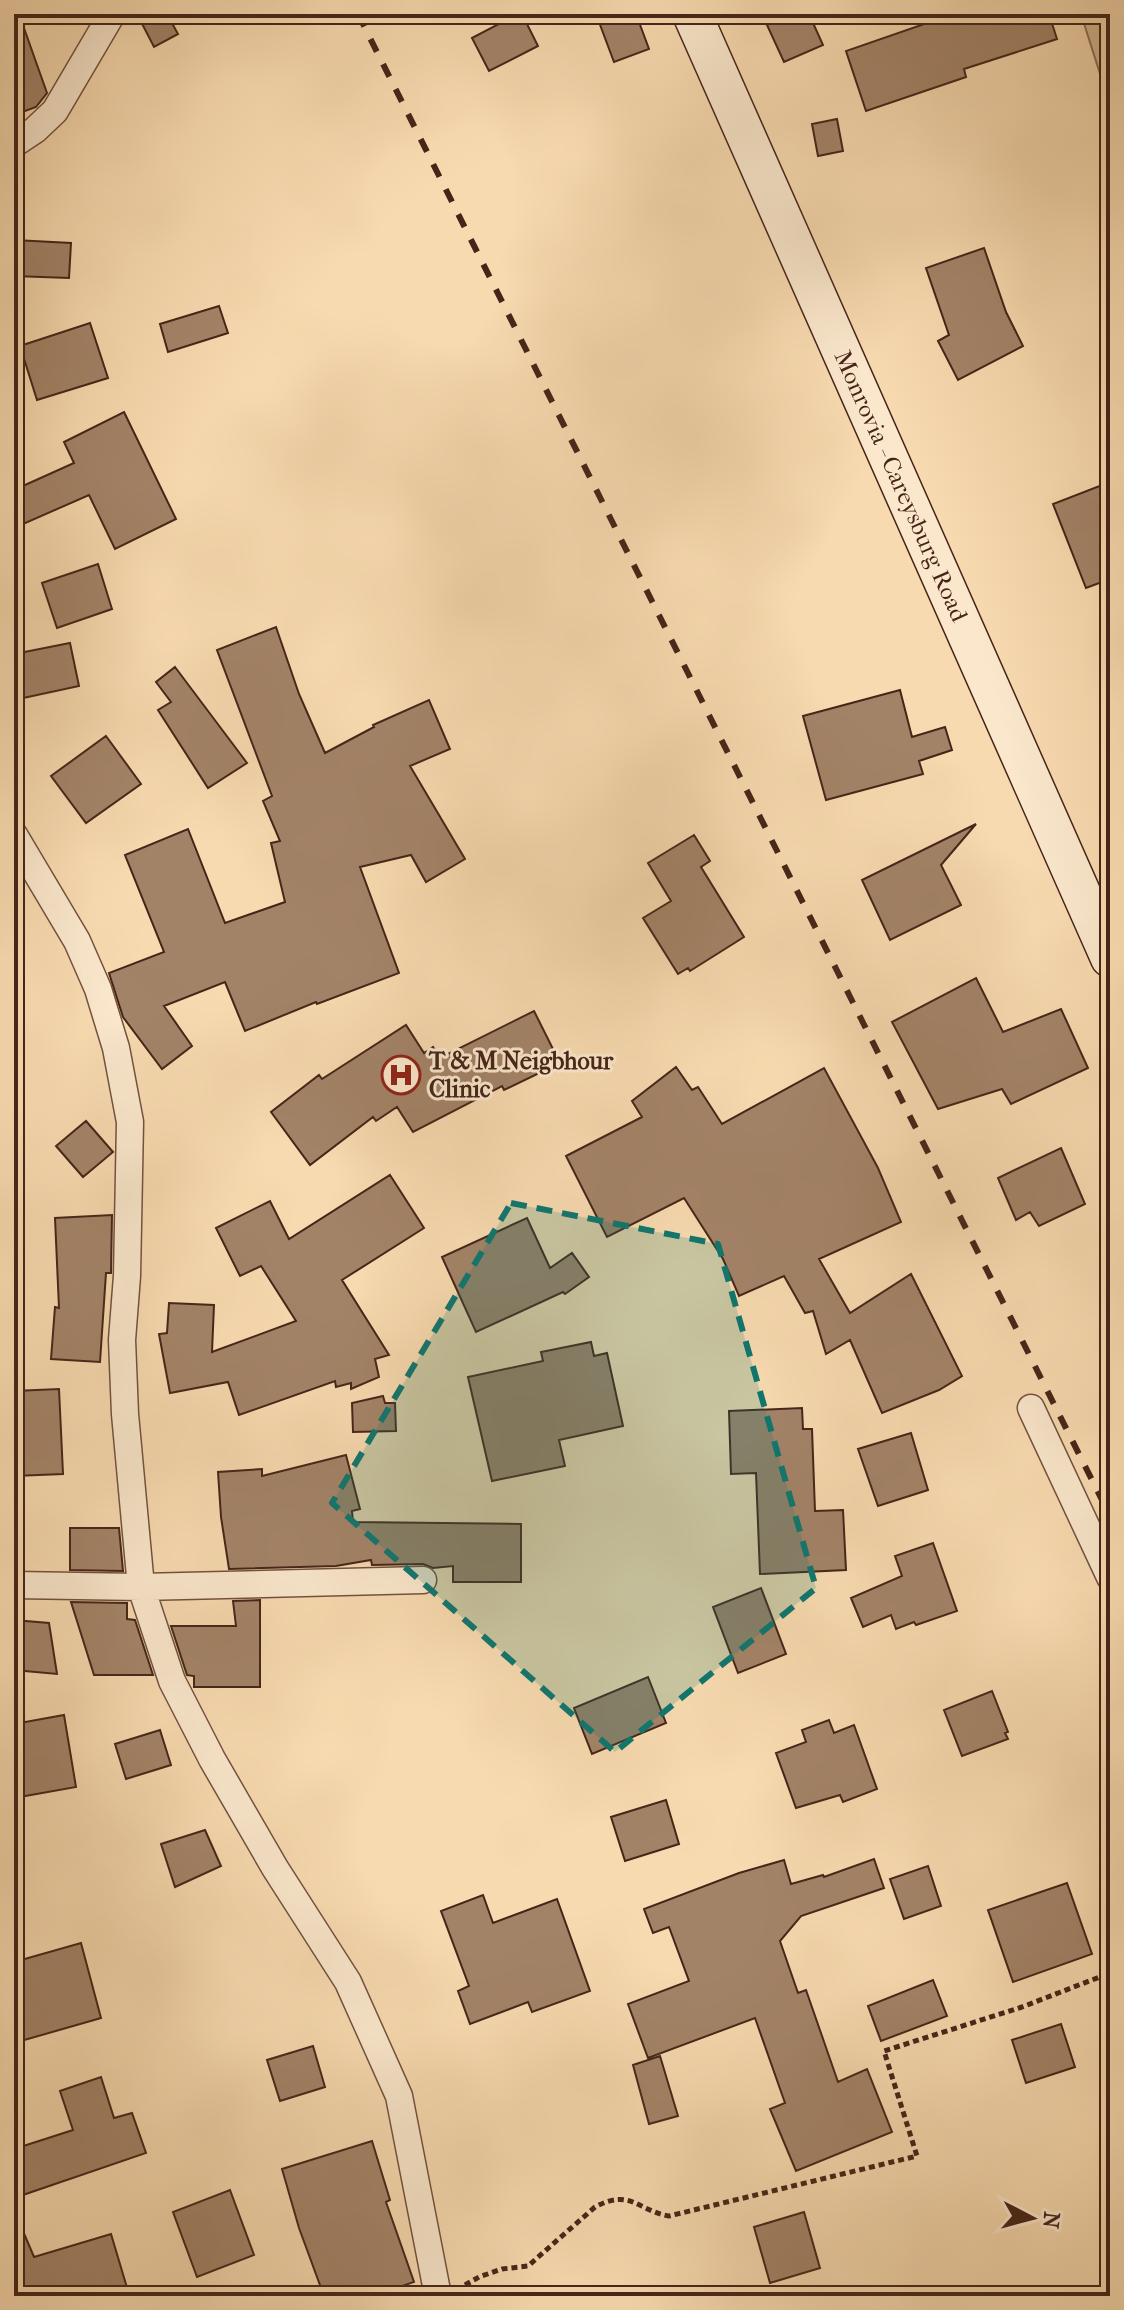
<svg xmlns="http://www.w3.org/2000/svg" width="1124" height="2310" font-family="'IM FELL French Canon',serif">
<style>
.green{fill:#dabb96;stroke:#907058;stroke-width:2}
.building{fill:#a38368;stroke:#462519;stroke-width:2}
.lines{fill:none;stroke-linecap:round;stroke-linejoin:round}
.street-casing{stroke:#72523f;stroke-width:29}
.secondary-casing{stroke:#462519;stroke-width:41}
.path{stroke:#462519;stroke-width:5;stroke-dasharray:6 4;stroke-linecap:butt}
.street{stroke:#fae7cc;stroke-width:26}
.secondary{stroke:#fae7cc;stroke-width:38}
.rail{stroke:#462519;stroke-width:6;stroke-dasharray:14 14;stroke-linecap:butt}
.marked{fill:#0f766e;fill-opacity:0.2;stroke:#0f766e;stroke-width:6;stroke-dasharray:16 10;stroke-linejoin:round}
.labels{text-anchor:middle;dominant-baseline:central;stroke-width:6;stroke-linejoin:round;paint-order:stroke}
.street-label{font-size:24px;fill:#462519;stroke:#fae7cc}
.poi-label{font-size:24px;font-weight:bold;fill:#462519;stroke:#fae7cc;text-anchor:start}
</style>
<rect width="100%" height="100%" fill="#f8dab0"/>
<filter id="stains"><feTurbulence type="fractalNoise" baseFrequency=".0025" numOctaves="4"/><feColorMatrix values="0 0 0 0 .2 0 0 0 0 .09 0 0 0 0 .02 0 0 0 .5 -.17"/></filter>
<radialGradient id="worn" r=".72"><stop offset=".6" stop-color="#630" stop-opacity="0"/><stop offset="1" stop-color="#630" stop-opacity=".3"/></radialGradient>
<!-- green -->
<path class="green" d="M 1081,14 L 1110,14 L 1110,105 Z"/>
<!-- building -->
<path class="building" d="M 14,14 L 19,14 L 47,93 L 36,107 L 14,115 Z
M 137,14 L 167,14 L 178,34 L 154,47 Z
M 518,14 L 522,14 L 538,46 L 489,71 L 472,38 Z
M 596,14 L 636,14 L 649,49 L 614,62 Z
M 791,14 L 809,14 L 823,45 L 784,62 L 767,25 Z
M 953,14 L 1049,14 L 1057,39 L 964,69 L 966,77 L 866,111 L 846,51 Z
M 837,119 L 843,151 L 818,156 L 812,124 Z
M 14,240 L 71,243 L 69,278 L 14,276 Z
M 984,248 L 1006,312 L 1023,346 L 958,380 L 938,341 L 949,335 L 926,268 Z
M 219,306 L 228,333 L 168,352 L 160,324 Z
M 90,323 L 108,378 L 37,400 L 20,346 Z
M 124,412 L 176,519 L 115,549 L 89,495 L 14,528 L 14,490 L 74,463 L 64,442 Z
M 1110,482 L 1110,579 L 1086,588 L 1053,504 Z
M 98,564 L 112,609 L 57,628 L 42,583 Z
M 276,627 L 299,694 L 325,753 L 374,727 L 373,725 L 429,700 L 450,749 L 410,766 L 465,859 L 426,882 L 411,855 L 360,867 L 399,973 L 317,1004 L 316,1002 L 245,1031 L 225,982 L 164,1006 L 192,1046 L 162,1069 L 123,1017 L 109,973 L 164,952 L 125,855 L 188,829 L 225,923 L 285,902 L 271,843 L 280,841 L 263,801 L 272,796 L 217,650 Z
M 70,643 L 79,686 L 14,700 L 14,654 Z
M 175,667 L 247,763 L 208,788 L 158,710 L 171,702 L 156,682 Z
M 900,690 L 912,737 L 945,727 L 952,750 L 919,761 L 923,774 L 826,800 L 803,716 Z
M 106,736 L 141,784 L 86,823 L 51,776 Z
M 976,824 L 941,865 L 961,905 L 890,940 L 862,880 Z
M 694,835 L 710,861 L 701,867 L 744,937 L 690,971 L 688,968 L 678,974 L 643,918 L 671,901 L 648,863 Z
M 976,978 L 1003,1032 L 1061,1009 L 1088,1068 L 1011,1104 L 1002,1089 L 938,1109 L 892,1022 Z
M 534,1011 L 560,1063 L 504,1090 L 502,1086 L 413,1132 L 397,1107 L 376,1121 L 373,1117 L 310,1165 L 271,1112 L 319,1075 L 322,1079 L 406,1025 L 424,1053 L 433,1047 L 440,1058 Z
M 676,1067 L 692,1090 L 698,1087 L 722,1124 L 824,1068 L 878,1168 L 901,1222 L 819,1259 L 850,1313 L 911,1274 L 962,1376 L 939,1390 L 882,1413 L 850,1340 L 826,1354 L 813,1311 L 805,1313 L 784,1276 L 739,1296 L 723,1259 L 684,1198 L 607,1237 L 566,1156 L 642,1117 L 632,1101 Z
M 86,1121 L 113,1152 L 83,1177 L 56,1146 Z
M 1061,1148 L 1085,1204 L 1039,1226 L 1030,1212 L 1016,1220 L 998,1178 Z
M 390,1175 L 424,1228 L 342,1280 L 389,1355 L 375,1359 L 379,1377 L 351,1389 L 351,1383 L 336,1387 L 335,1381 L 239,1415 L 228,1382 L 170,1393 L 159,1334 L 167,1333 L 169,1303 L 214,1305 L 212,1352 L 296,1321 L 261,1266 L 240,1276 L 216,1228 L 270,1201 L 289,1239 Z
M 112,1215 L 111,1273 L 106,1273 L 100,1362 L 51,1359 L 55,1307 L 59,1308 L 55,1218 Z
M 527,1218 L 550,1268 L 572,1253 L 589,1277 L 565,1294 L 563,1292 L 476,1332 L 442,1257 Z
M 591,1342 L 594,1356 L 607,1353 L 623,1426 L 559,1440 L 565,1466 L 492,1481 L 468,1377 L 543,1361 L 541,1352 Z
M 59,1389 L 63,1474 L 14,1476 L 14,1391 Z
M 383,1396 L 385,1403 L 395,1403 L 396,1431 L 353,1432 L 352,1403 Z
M 802,1408 L 803,1429 L 812,1429 L 815,1511 L 843,1510 L 846,1570 L 760,1574 L 756,1473 L 731,1474 L 729,1411 Z
M 911,1433 L 928,1490 L 878,1506 L 858,1449 Z
M 346,1455 L 360,1509 L 352,1511 L 353,1522 L 521,1524 L 521,1582 L 453,1582 L 453,1566 L 433,1568 L 423,1564 L 372,1565 L 371,1560 L 336,1566 L 229,1569 L 221,1517 L 218,1472 L 262,1469 L 262,1476 Z
M 70,1528 L 119,1528 L 123,1571 L 70,1570 Z
M 933,1543 L 957,1611 L 916,1625 L 914,1622 L 896,1629 L 891,1615 L 863,1627 L 851,1598 L 902,1576 L 895,1556 Z
M 761,1588 L 786,1654 L 738,1673 L 713,1607 Z
M 260,1600 L 260,1687 L 194,1687 L 194,1676 L 187,1675 L 171,1626 L 236,1626 L 233,1601 Z
M 71,1602 L 127,1603 L 127,1619 L 135,1620 L 153,1675 L 94,1675 Z
M 14,1620 L 49,1623 L 57,1674 L 14,1670 Z
M 648,1677 L 666,1723 L 592,1754 L 574,1708 Z
M 992,1691 L 1008,1732 L 1005,1733 L 1008,1739 L 962,1756 L 944,1710 Z
M 64,1715 L 76,1787 L 14,1798 L 14,1724 Z
M 829,1720 L 834,1733 L 854,1725 L 877,1789 L 843,1802 L 840,1795 L 796,1808 L 776,1753 L 806,1742 L 802,1730 Z
M 160,1730 L 171,1765 L 126,1779 L 115,1744 Z
M 666,1800 L 679,1844 L 625,1861 L 611,1817 Z
M 205,1830 L 221,1866 L 175,1887 L 161,1844 Z
M 874,1859 L 884,1888 L 801,1916 L 780,1941 L 798,1993 L 806,1990 L 838,2082 L 867,2069 L 892,2132 L 796,2171 L 770,2109 L 785,2103 L 755,2018 L 648,2058 L 628,2004 L 689,1981 L 669,1927 L 653,1933 L 644,1909 L 739,1873 L 784,1860 L 791,1884 L 823,1875 L 824,1877 Z
M 928,1866 L 941,1906 L 904,1919 L 890,1879 Z
M 1067,1883 L 1092,1954 L 1013,1982 L 988,1910 Z
M 483,1895 L 493,1923 L 557,1899 L 590,1991 L 532,2012 L 528,2002 L 470,2024 L 458,1991 L 469,1986 L 441,1911 Z
M 81,1943 L 101,2018 L 14,2043 L 14,1962 Z
M 933,1980 L 947,2016 L 881,2041 L 868,2006 Z
M 1061,2024 L 1075,2067 L 1026,2083 L 1012,2040 Z
M 313,2046 L 325,2087 L 280,2101 L 267,2060 Z
M 660,2056 L 678,2116 L 649,2124 L 633,2065 Z
M 101,2077 L 114,2118 L 132,2113 L 146,2153 L 14,2198 L 14,2149 L 73,2130 L 60,2091 Z
M 372,2141 L 390,2200 L 386,2202 L 414,2282 L 373,2296 L 324,2296 L 299,2228 L 282,2169 Z
M 230,2190 L 254,2255 L 197,2277 L 173,2212 Z
M 14,2210 L 34,2257 L 111,2234 L 128,2291 L 110,2296 L 14,2296 Z
M 804,2212 L 820,2268 L 770,2283 L 754,2227 Z"/>
<g class="lines">
<defs>
<path id="street" d="M 14,144 L 35,130 L 55,111 L 112,14
M 14,835 L 77,941 L 98,989 L 116,1048 L 130,1122 L 127,1276 L 122,1340 L 125,1414 L 141,1587 L 172,1681 L 212,1759 L 275,1868 L 348,1982 L 399,2096 L 438,2296
M 1031,1408 L 1110,1577
M 14,1585 L 141,1587 L 423,1580"/>
<path id="secondary" d="M 692,14 L 1110,958"/>
</defs>
<!-- street casing -->
<use href="#street" class="street-casing"/>
<!-- secondary casing -->
<use href="#secondary" class="secondary-casing"/>
<!-- path -->
<path class="path" d="M 465,2285 L 479,2277 L 502,2269 L 528,2266 L 595,2207 C 631,2188 636,2210 669,2216 L 917,2156 L 884,2051 L 1022,2007 L 1110,1973"/>
<!-- street -->
<use href="#street" class="street"/>
<!-- secondary -->
<use href="#secondary" class="secondary"/>
<!-- rail -->
<path class="rail" d="M 358,14 L 1110,1516"/>
</g>
<!-- marked area -->
<path class="marked" d="M 511,1203 L 718,1244 L 816,1588 L 615,1752 L 332,1503 Z"/>
<!-- icons -->
<defs>
<symbol id="hospital-ring" viewBox="-11 -11 22 22"><circle r="9.5" fill="#fae7cc" stroke="#8f2418" stroke-width="1.5"/><path d="M-5-5h3v3.5h4V-5h3V5h-3V1.5h-4V5h-3Z" fill="#8f2418"/></symbol>
</defs>
<g fill-rule="evenodd">
<use href="#hospital-ring" x="379" y="1053" width="44" height="44"/>
</g>
<g class="labels">
<!-- street labels -->
<g class="street-label">
<text transform="translate(901 486) rotate(66)">Monrovia - Careysburg Road</text>
</g>
<!-- poi labels -->
<g class="poi-label">
<text x="429" y="1061">T &amp; M Neigbhour<tspan x="429" dy="28">Clinic</tspan></text>
</g>
</g>
<!-- margin -->
<rect width="1124" height="2310" fill="none" stroke="#f8dab0" stroke-width="48"/>
<rect x="16" y="16" width="1092" height="2278" fill="none" stroke="#462519" stroke-width="4"/>
<rect x="24" y="24" width="1076" height="2262" fill="none" stroke="#462519" stroke-width="2"/>
<!-- north arrow -->
<g transform="translate(1032 2218) rotate(96)" stroke="#fae7cc" stroke-width="6" paint-order="stroke">
<path d="M0-6L14 30L0 20L-14 30Z" fill="#462519"/>
<text y="-12" font-size="22" font-weight="bold" text-anchor="middle" fill="#462519">N</text>
</g>
<rect width="100%" height="100%" filter="url(#stains)"/>
<rect width="100%" height="100%" fill="url(#worn)"/>
</svg>
